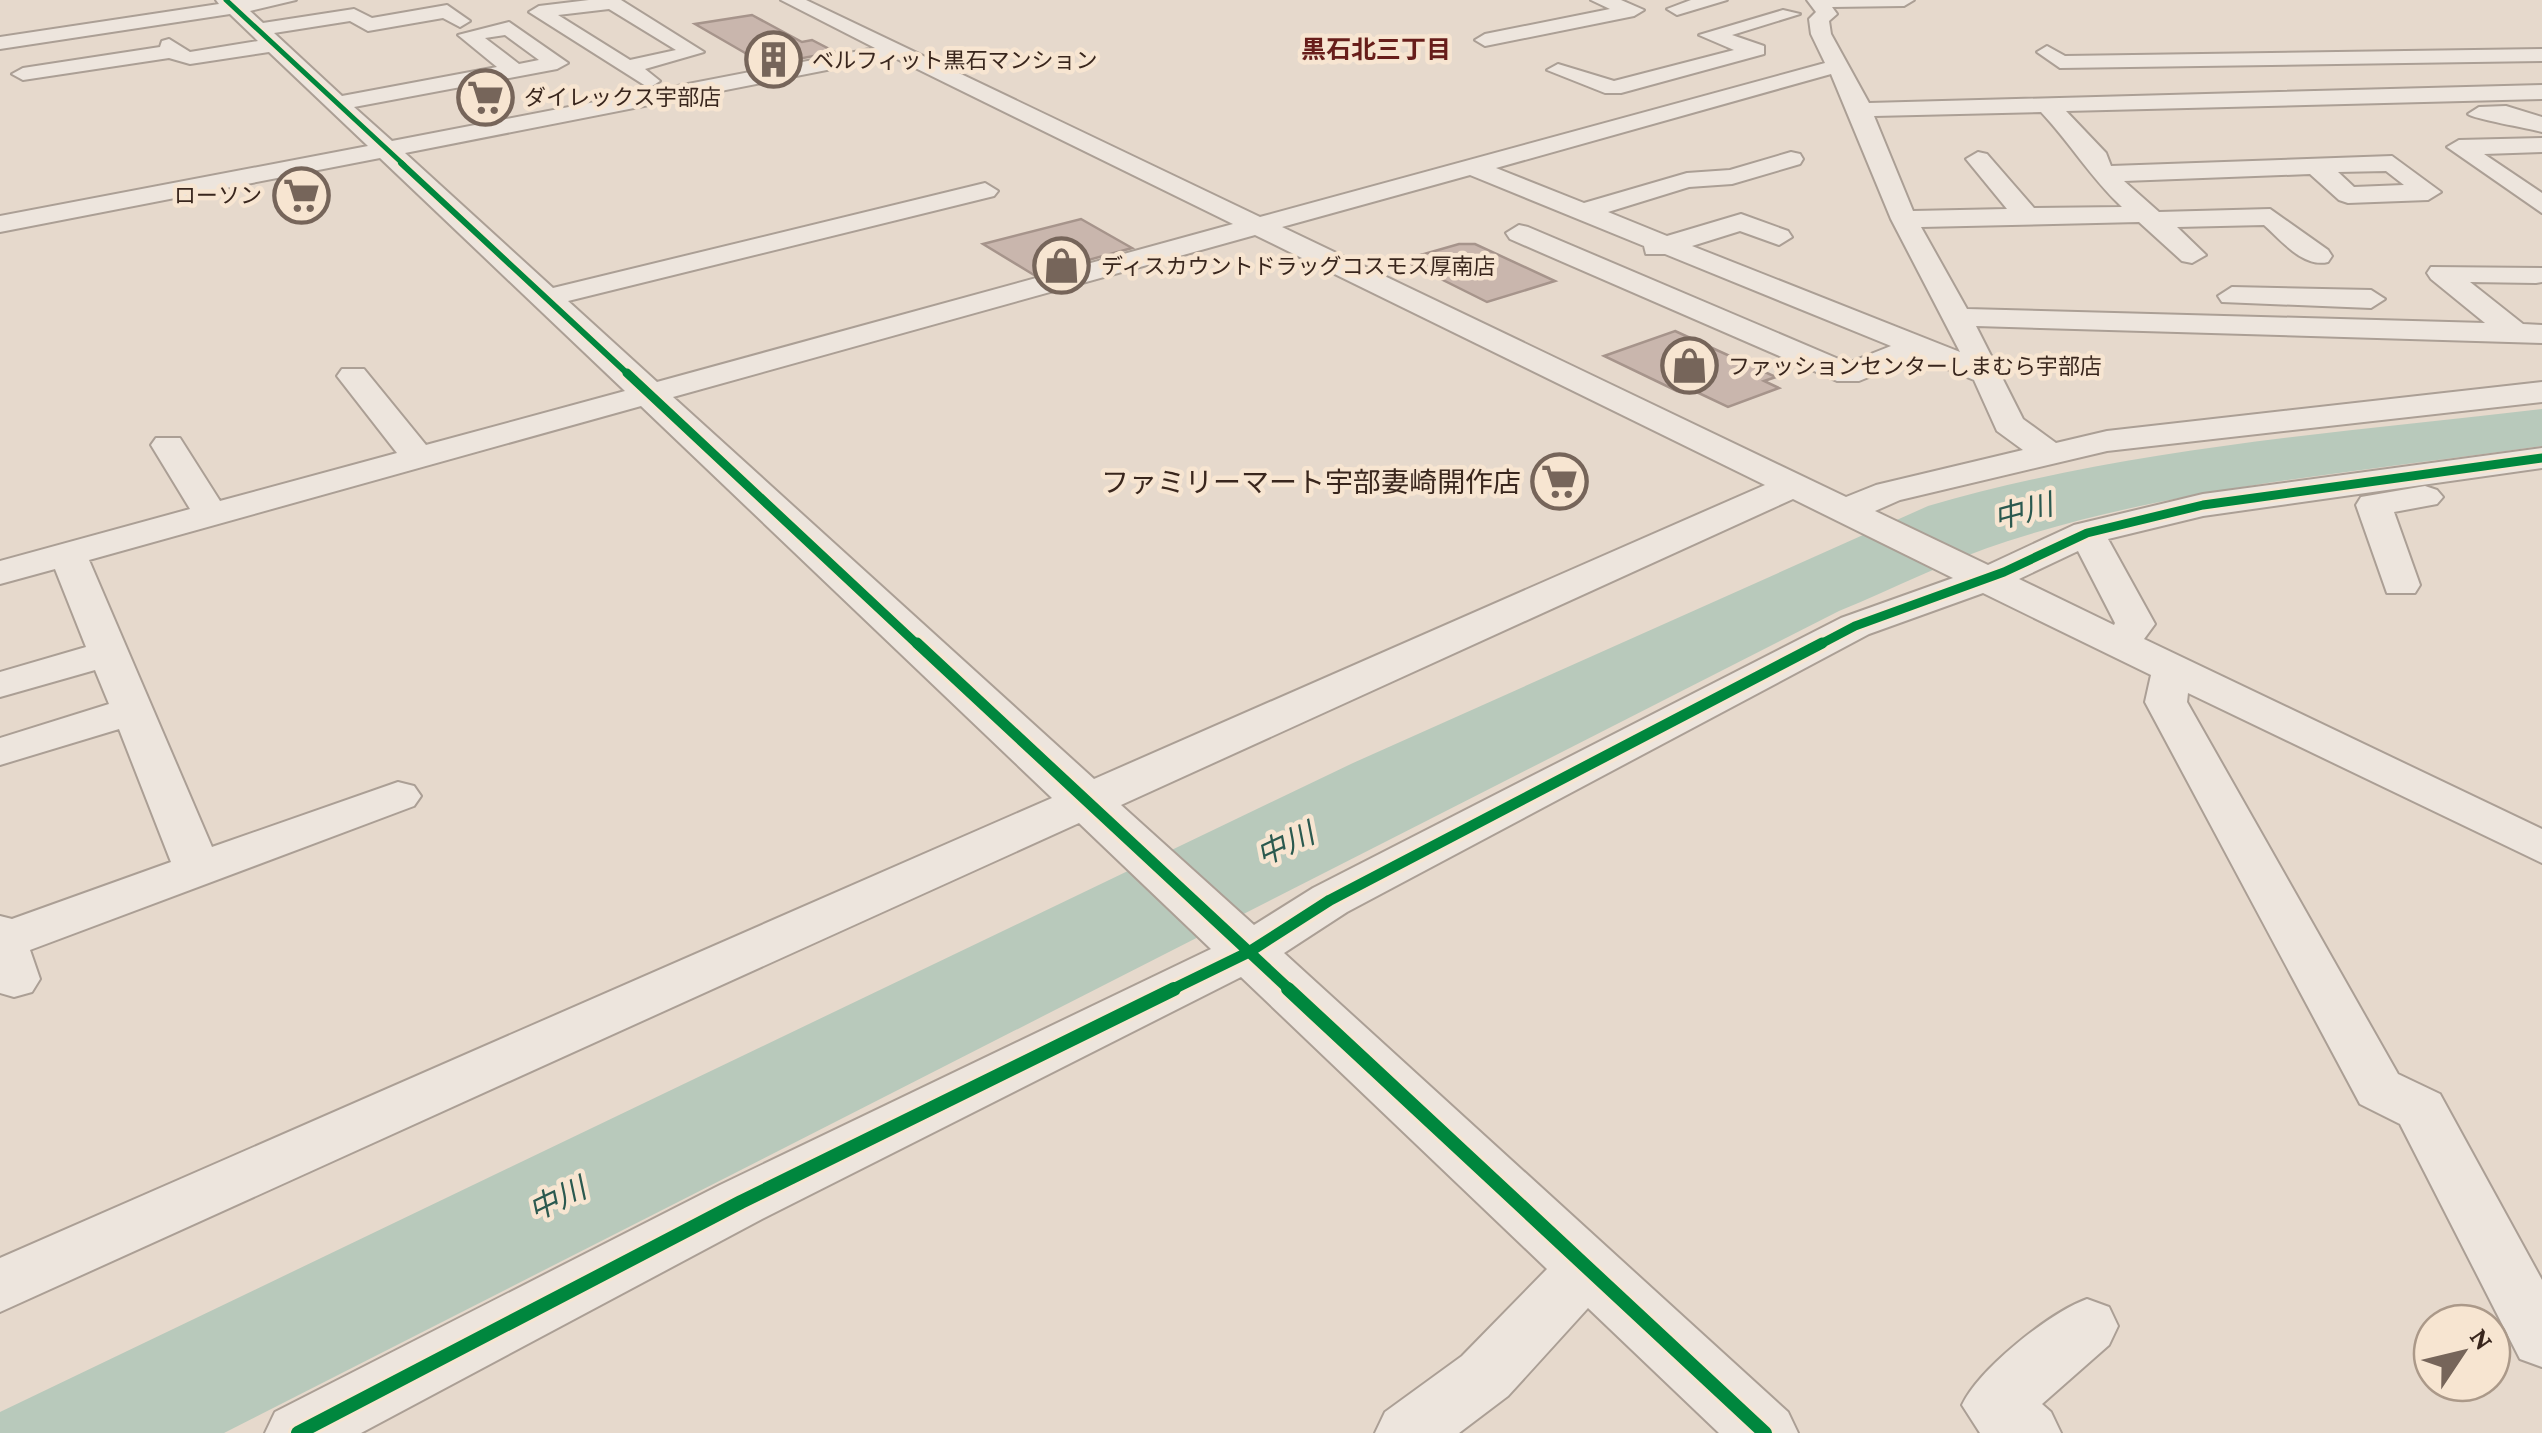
<svg xmlns="http://www.w3.org/2000/svg" width="2542" height="1433" font-family="'Crimson Pro','Noto Sans JP',serif">
<style>
.water{fill:#b8c9bb}
.building{fill:#c9b6ad;stroke:#a6948b;stroke-width:2.5}
.lines{fill:none;stroke-linecap:round;stroke-linejoin:round}
.minor-casing{stroke:#ab9f95;stroke-width:4}
.minor{fill:#ede5dd;fill-rule:evenodd}
.cycleway-far4-casing{stroke:#f7e5d1;stroke-width:9}
.cycleway-far3-casing{stroke:#f7e5d1;stroke-width:10}
.cycleway-far2-casing{stroke:#f7e5d1;stroke-width:14}
.cycleway-far1-casing{stroke:#f7e5d1;stroke-width:18}
.cycleway-casing{stroke:#f7e5d1;stroke-width:20}
.cycleway-far4{stroke:#00873e;stroke-width:5}
.cycleway-far3{stroke:#00873e;stroke-width:6}
.cycleway-far2{stroke:#00873e;stroke-width:9}
.cycleway-far1{stroke:#00873e;stroke-width:11}
.cycleway{stroke:#00873e;stroke-width:14}
.labels{text-anchor:middle;dominant-baseline:central;stroke-width:9;stroke-linejoin:round;paint-order:stroke}
.far-poi-label{font-size:22px;fill:#39261d;stroke:#f7e5d1;text-anchor:start}
.far-neighbourhood-label{font-size:25px;font-weight:bold;fill:#671d1a;stroke:#f7e5d1}
.poi-label{font-size:28px;fill:#39261d;stroke:#f7e5d1;text-anchor:end}
.water-label{font-size:30px;font-style:italic;fill:#2b594f;stroke:#f7e5d1}
</style>
<rect width="100%" height="100%" fill="#e6d9cc"/>
<!-- water -->
<path class="water" d="M 2542,409 L 2542,446 C 2363,472 2181,485 2008,541 C 1951,559 1895,588 1839,611 L 224,1433 L 0,1433 L 0,1412 L 1353,763 L 1928,506 C 2126,448 2337,433 2542,409 Z"/>
<!-- building -->
<path class="building" d="M 752,15 L 802,42 L 812,40 L 835,52 L 766,65 L 695,24 Z
M 1081,219 L 1132,248 L 1034,275 L 983,244 Z
M 1459,244 L 1475,244 L 1555,281 L 1487,302 L 1403,260 Z
M 1675,331 L 1776,377 L 1764,381 L 1779,388 L 1728,407 L 1686,387 L 1677,391 L 1604,356 Z"/>
<g class="lines">
<defs>
<path id="minor" d="M 216,0 L 296,0 L 250,11 L 263,23 L 354,9 L 372,18 L 447,5 L 470,21 L 460,27 L 443,18 L 368,31 L 350,21 L 274,33 L 342,96 L 497,67 L 458,35 L 509,22 L 568,63 L 557,69 L 354,107 L 392,141 L 875,48 L 781,0 L 806,0 L 1260,217 L 1825,63 L 1811,34 L 1809,19 L 1816,12 L 1807,0 L 1914,0 L 1904,6 L 1832,7 L 1837,14 L 1829,21 L 1831,34 L 1869,103 L 2542,85 L 2542,99 L 2066,111 L 2106,153 L 2111,166 L 2392,156 L 2441,192 L 2428,200 L 2348,203 L 2339,200 L 2310,174 L 2124,181 L 2159,212 L 2270,209 L 2328,250 L 2332,256 L 2328,262 C 2303,268 2281,240 2264,225 L 2177,227 L 2206,255 L 2192,263 L 2182,261 L 2139,222 L 1921,227 L 1967,309 L 2485,323 L 2431,279 L 2427,273 L 2431,267 L 2542,268 L 2542,282 L 2536,283 L 2470,282 L 2523,324 L 2542,325 L 2542,343 L 1976,326 L 2023,419 L 2056,443 L 2107,431 L 2542,382 L 2542,402 L 2107,451 L 1900,500 L 1875,511 L 1988,565 L 2074,525 L 2203,494 L 2542,448 L 2542,468 L 2203,516 L 2108,539 L 2155,624 L 2144,639 L 2542,829 L 2542,863 L 2188,693 L 2187,702 L 2398,1074 L 2440,1094 L 2542,1280 L 2542,1367 L 2520,1359 L 2400,1124 L 2360,1104 L 2145,702 L 2151,675 L 1983,593 L 1869,634 L 1347,912 L 1284,953 L 1788,1412 L 1798,1433 L 1719,1433 L 1588,1308 L 1508,1396 L 1459,1433 L 1375,1433 L 1385,1412 L 1462,1356 L 1547,1269 L 1241,977 L 762,1219 L 361,1433 L 265,1433 L 275,1412 L 720,1185 L 1211,949 L 1079,823 L 0,1312 L 0,1258 L 1052,798 L 641,406 L 89,560 L 212,847 L 398,782 L 414,786 L 421,796 L 414,806 L 30,950 L 40,979 L 32,992 L 14,997 L 0,993 L 0,916 L 12,919 L 171,862 L 119,729 L 0,765 L 0,738 L 109,704 L 95,670 L 0,697 L 0,672 L 86,647 L 55,569 L 0,584 L 0,561 L 190,509 L 151,445 L 156,438 L 180,438 L 220,501 L 397,453 L 337,376 L 342,369 L 364,369 L 426,445 L 625,391 L 380,158 L 0,232 L 0,216 L 368,146 L 269,52 L 190,64 L 169,58 L 23,80 L 12,74 L 23,68 L 160,47 L 162,41 L 169,39 L 190,52 L 258,41 L 230,14 L 0,49 L 0,37 L 219,4 ZM 505,35 L 539,60 L 519,64 L 485,38 ZM 893,57 L 1233,224 L 657,382 L 568,301 L 994,196 L 998,191 L 985,183 L 553,288 L 405,153 ZM 1831,74 L 1891,219 L 1960,352 L 1692,246 L 1740,231 L 1779,245 L 1792,237 L 1788,231 L 1741,214 L 1667,236 L 1608,212 L 1689,187 L 1732,184 L 1800,164 L 1803,159 L 1800,154 L 1791,152 L 1730,170 L 1687,173 L 1584,203 L 1496,168 ZM 2041,112 C 2071,144 2091,178 2122,207 L 2034,208 L 1987,154 L 1978,152 L 1966,159 L 2007,209 L 1913,211 L 1874,116 ZM 2386,171 L 2404,185 L 2354,187 L 2338,172 ZM 1470,175 L 1644,246 L 1646,254 L 1665,254 L 1891,346 L 1848,363 L 1528,227 L 1519,225 L 1506,233 L 1510,239 L 1837,381 L 1859,381 L 1918,357 L 1974,380 L 1997,431 L 2023,450 L 1876,485 L 1846,497 L 1282,227 ZM 1255,235 L 1765,485 L 1094,779 L 673,397 ZM 1793,499 L 1953,578 L 1841,618 L 1313,888 L 1254,925 L 1121,805 ZM 2078,551 L 2115,623 L 2114,625 L 2019,579 Z
M 589,0 L 621,0 L 704,52 L 645,69 L 660,81 L 649,88 L 529,12 L 539,6 ZM 609,9 L 676,50 L 630,60 L 558,15 Z
M 1591,0 L 1621,0 L 1644,10 L 1634,16 L 1485,46 L 1475,40 L 1485,34 L 1610,9 Z
M 1691,0 L 1727,0 L 1677,15 L 1667,9 Z
M 1783,10 L 1800,14 L 1732,35 L 1764,46 L 1764,54 L 1621,93 L 1605,93 L 1547,70 L 1558,64 L 1614,81 L 1734,50 L 1699,35 Z
M 2047,46 L 2065,56 L 2542,49 L 2542,61 L 2060,68 L 2037,52 Z
M 2506,106 L 2542,117 L 2542,132 C 2528,128 2473,119 2468,114 L 2479,107 Z
M 2542,138 L 2542,152 L 2484,154 L 2542,193 L 2542,213 L 2447,147 L 2459,140 Z
M 2232,287 L 2371,290 L 2385,299 L 2371,308 L 2222,302 L 2218,296 Z
M 2425,486 L 2437,490 L 2443,497 L 2437,504 L 2394,512 L 2420,585 L 2415,593 L 2387,593 L 2356,505 L 2361,497 Z
M 2087,1299 L 2109,1307 L 2118,1326 L 2109,1345 L 2042,1404 L 2051,1412 L 2061,1433 L 1980,1433 L 1962,1405 C 1979,1369 2049,1313 2087,1299 Z"/>
</defs>
<!-- minor casing -->
<use href="#minor" class="minor-casing"/>
<!-- minor -->
<use href="#minor" class="minor"/>
<defs>
<path id="cycleway-far4" d="M 226,0 L 404,165"/>
<path id="cycleway-far3" d="M 401,163 L 630,376"/>
<path id="cycleway-far2" d="M 627,373 L 919,646
M 1817,646 L 1855,626 L 2004,572 L 2087,533 L 2203,505 L 2542,458"/>
<path id="cycleway-far1" d="M 917,643 L 1291,991
M 1169,991 L 1249,952 L 1330,900 L 1822,643"/>
<path id="cycleway" d="M 1288,989 L 1765,1433
M 298,1433 L 741,1202 L 1174,989"/>
</defs>
<!-- cycleway-far4 casing -->
<use href="#cycleway-far4" class="cycleway-far4-casing"/>
<!-- cycleway-far3 casing -->
<use href="#cycleway-far3" class="cycleway-far3-casing"/>
<!-- cycleway-far2 casing -->
<use href="#cycleway-far2" class="cycleway-far2-casing"/>
<!-- cycleway-far1 casing -->
<use href="#cycleway-far1" class="cycleway-far1-casing"/>
<!-- cycleway casing -->
<use href="#cycleway" class="cycleway-casing"/>
<!-- cycleway-far4 -->
<use href="#cycleway-far4" class="cycleway-far4"/>
<!-- cycleway-far3 -->
<use href="#cycleway-far3" class="cycleway-far3"/>
<!-- cycleway-far2 -->
<use href="#cycleway-far2" class="cycleway-far2"/>
<!-- cycleway-far1 -->
<use href="#cycleway-far1" class="cycleway-far1"/>
<!-- cycleway -->
<use href="#cycleway" class="cycleway"/>
</g>
<!-- icons -->
<defs>
<symbol id="building-ring" viewBox="-11 -11 22 22"><circle r="9.5" fill="#f7e5d1" stroke="#76655a" stroke-width="1.5"/><path d="M-4-6H4V6H1V3H-1V6H-4ZM-2.5-4.3h1.7v1.8h-1.7ZM.8-4.3h1.7v1.8H.8ZM-2.5-1h1.7V.8h-1.7ZM.8-1h1.7V.8H.8Z" fill="#76655a"/></symbol>
<symbol id="supermarket-ring" viewBox="-11 -11 22 22"><circle r="9.5" fill="#f7e5d1" stroke="#76655a" stroke-width="1.5"/><path d="M-6-5.5h2.5l.6 2H6L4.5 2H-2.5L-4.4-4H-6ZM-1.5 3.2a1.3 1.3 0 1 0 .1 0ZM3 3.2a1.3 1.3 0 1 0 .1 0Z" fill="#76655a"/></symbol>
<symbol id="shop-ring" viewBox="-11 -11 22 22"><circle r="9.5" fill="#f7e5d1" stroke="#76655a" stroke-width="1.5"/><path d="M-5-2.5h2.3a2.7 3.5 0 0 1 5.4 0H5L5.5 6h-11ZM-1.5-2.5h3a1.5 2.3 0 0 0-3 0Z" fill="#76655a"/></symbol>
</defs>
<g fill-rule="evenodd">
<use href="#building-ring" x="742" y="28" width="63" height="63"/>
<use href="#supermarket-ring" x="454" y="66" width="63" height="63"/>
<use href="#supermarket-ring" x="270" y="164" width="63" height="63"/>
<use href="#shop-ring" x="1030" y="234" width="63" height="63"/>
<use href="#shop-ring" x="1658" y="334" width="63" height="63"/>
<use href="#supermarket-ring" x="1528" y="450" width="63" height="63"/>
</g>
<g class="labels">
<!-- far-poi labels -->
<g class="far-poi-label">
<text x="812" y="60">ベルフィット黒石マンション</text>
<text x="524" y="97">ダイレックス宇部店</text>
<text x="262" y="195" text-anchor="end">ローソン</text>
<text x="1101" y="266">ディスカウントドラッグコスモス厚南店</text>
<text x="1728" y="366">ファッションセンターしまむら宇部店</text>
</g>
<!-- far-neighbourhood labels -->
<g class="far-neighbourhood-label">
<text x="1376" y="49">黒石北三丁目</text>
</g>
<!-- poi labels -->
<g class="poi-label">
<text x="1521" y="482">ファミリーマート宇部妻崎開作店</text>
</g>
<!-- water labels -->
<g class="water-label">
<text transform="translate(2023 511) rotate(-15)">中川</text>
<text transform="translate(1285 844) rotate(-25)">中川</text>
<text transform="translate(557 1199) rotate(-26)">中川</text>
</g>
</g>
<!-- north arrow -->
<g transform="translate(2462 1353) rotate(55)"><circle r="48" fill="#f7e5d1" stroke="#ab9989" stroke-width="2.5"/>
<path d="M0-8L18 38L0 25L-18 38Z" fill="#76655a"/>
<text y="-15" font-size="28" font-weight="bold" text-anchor="middle" fill="#39261d">N</text>
</g>
</svg>
